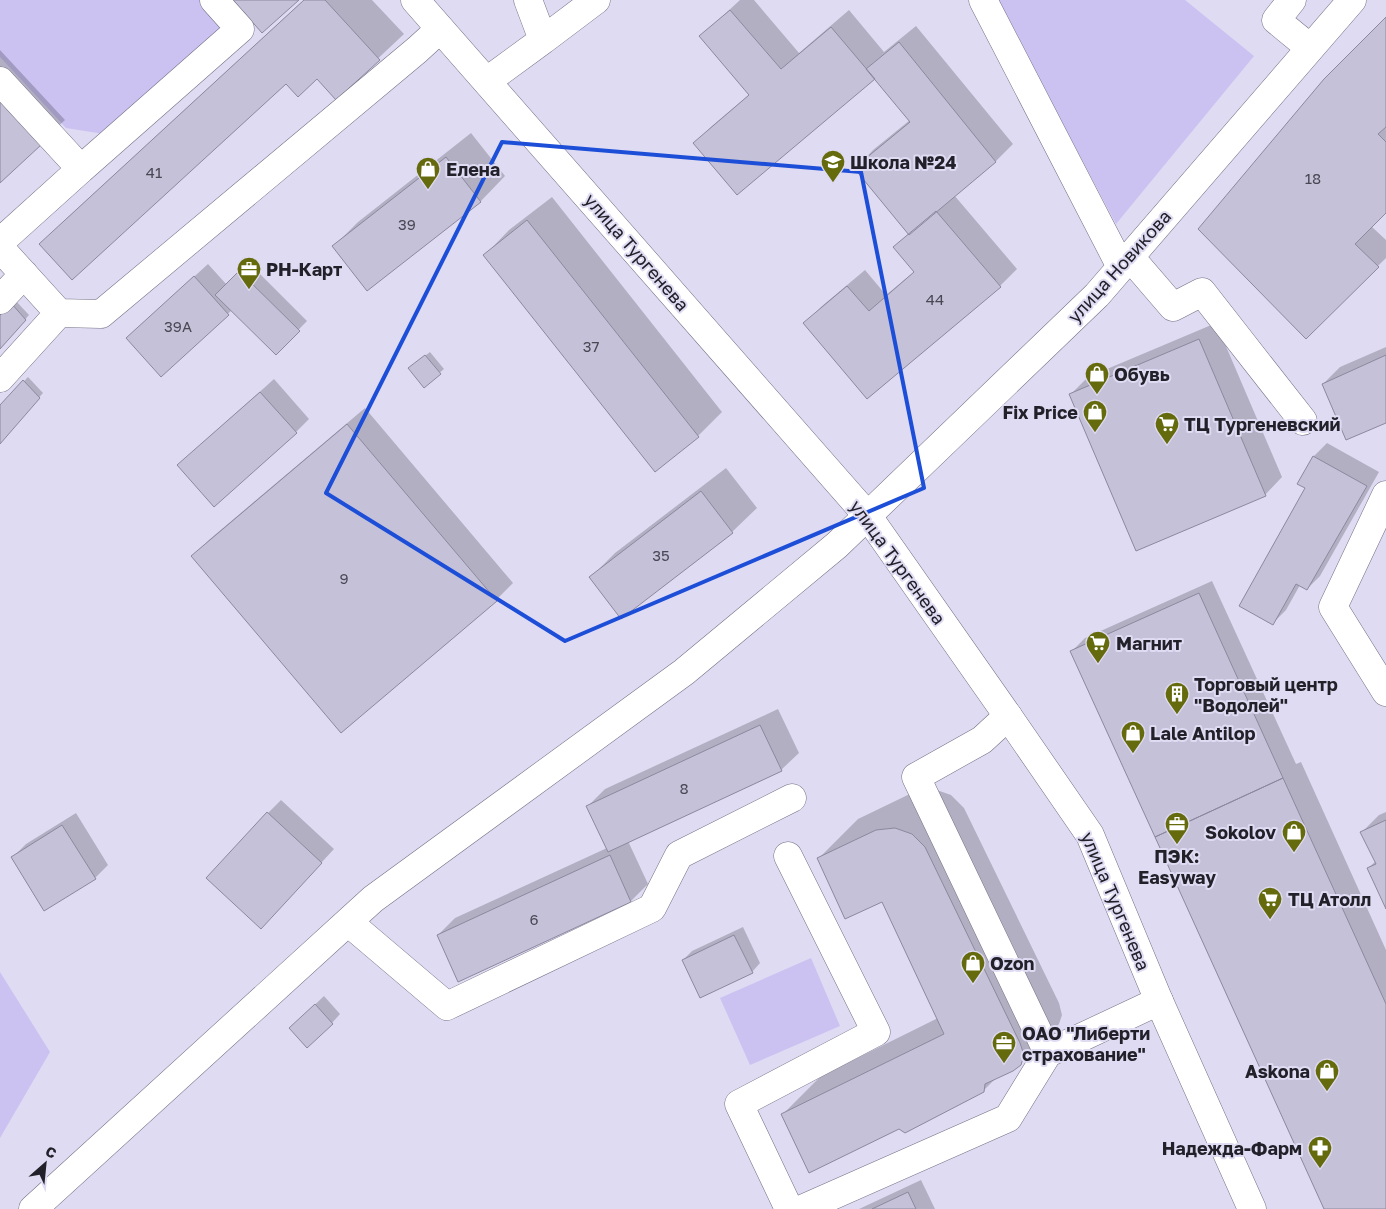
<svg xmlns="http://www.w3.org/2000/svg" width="1386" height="1209" font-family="'Golos Text',sans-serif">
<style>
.green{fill:#cbc2f2}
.shadow{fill:#0003}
.building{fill:#c5c1d8;stroke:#8c889e}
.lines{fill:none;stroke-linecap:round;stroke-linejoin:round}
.minor-casing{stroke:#747085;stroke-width:29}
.major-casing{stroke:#747085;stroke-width:29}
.minor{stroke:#fff;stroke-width:28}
.major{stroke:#fff;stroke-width:28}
.marked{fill:none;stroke:#1d4ed8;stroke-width:4;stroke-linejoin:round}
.labels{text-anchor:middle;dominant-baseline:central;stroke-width:4;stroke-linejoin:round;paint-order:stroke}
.number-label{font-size:15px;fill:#4b4855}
.poi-label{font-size:18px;font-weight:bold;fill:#222029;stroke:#dfdbf3;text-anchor:start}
.street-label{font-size:18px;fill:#222029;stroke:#dfdbf3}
</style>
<rect width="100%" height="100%" fill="#dfdbf3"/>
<!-- green -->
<path class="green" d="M 0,0 L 201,0 L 226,28 L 104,134 L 66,128 L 0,57 Z
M 997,0 L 1185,0 L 1254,56 L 1116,224 Z
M 811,958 L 840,1026 L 750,1065 L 720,998 Z
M 0,972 L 50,1052 L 0,1138 Z"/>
<!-- shadow -->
<path class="shadow" d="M 304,0 L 372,0 L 404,34 L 336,98 L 317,77 L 287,82 L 40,244 L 65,220 Z
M 740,0 L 754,0 L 799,53 L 849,10 L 884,52 L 916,26 L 1013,144 L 996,161 L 954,195 L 1017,269 L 1000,286 L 868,398 L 805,324 L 822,306 L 865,270 L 886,295 L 915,271 L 895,247 L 909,233 L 856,168 L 873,150 L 910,120 L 875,77 L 695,143 L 712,126 L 750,94 L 701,36 Z
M 1386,19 L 1386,211 L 1371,226 L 1386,240 L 1386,258 L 1306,337 Z
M 0,50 L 65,120 L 0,181 Z
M 471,133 L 505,176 L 481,201 L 367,289 L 334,246 L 358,222 Z
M 552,197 L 722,412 L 698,436 L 485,255 L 509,230 Z
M 249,263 L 307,321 L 276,353 L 232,310 L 162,375 L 141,325 L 208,264 L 227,285 Z
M 15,300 L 29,315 L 0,348 L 0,317 Z
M 1216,323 L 1282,477 L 1265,495 L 1071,394 L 1088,377 Z
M 1386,347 L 1386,421 L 1323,384 L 1340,367 Z
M 430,352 L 444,369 L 424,386 L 414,364 Z
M 28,377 L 43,393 L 0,442 L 0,406 Z
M 274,379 L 309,419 L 296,432 L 178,465 Z
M 365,408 L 513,583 L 496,600 L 341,731 L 192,556 L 210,539 Z
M 1327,443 L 1379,472 L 1320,576 L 1307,589 L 1300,585 L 1286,610 L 1273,623 L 1307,488 L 1299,483 L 1314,456 Z
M 726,468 L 757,508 L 732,532 L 590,578 L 615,553 Z
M 1212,581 L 1296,764 L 1301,762 L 1386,950 L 1386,1209 L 1325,1209 L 1072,651 L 1085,638 Z
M 778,709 L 799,753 L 781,770 L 628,841 L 648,884 L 631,901 L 459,980 L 438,935 L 455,918 L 607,848 L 588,806 L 605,789 Z
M 934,789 L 951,795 L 964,808 L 1059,1003 L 1062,1015 L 1059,1024 L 1020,1064 L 996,1078 L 983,1091 L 899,1128 L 782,1115 L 821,1076 L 938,1018 L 883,900 L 819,858 L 858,819 L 916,791 Z
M 281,800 L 334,849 L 274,914 L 268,813 Z
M 1386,812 L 1386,906 L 1368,868 L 1376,861 L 1362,832 L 1379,815 Z
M 76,813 L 108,865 L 95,878 L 13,857 L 26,844 Z
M 743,927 L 760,963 L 752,972 L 683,960 L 692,951 Z
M 324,996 L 340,1014 L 332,1023 L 299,1020 Z
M 921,1180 L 935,1209 L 859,1209 Z"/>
<!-- building -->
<path class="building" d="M 233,0 L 299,0 L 262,33 Z
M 304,0 L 325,0 L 380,60 L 336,100 L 317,79 L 298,97 L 286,84 L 72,280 L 39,244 Z
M 730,10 L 781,69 L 831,27 L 875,79 L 737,195 L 693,143 L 749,95 L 699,36 Z
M 1386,17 L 1386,127 L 1378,134 L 1386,142 L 1386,213 L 1355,244 L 1379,267 L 1306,339 L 1198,229 L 1324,79 Z
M 899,42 L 996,162 L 909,235 L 854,168 L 910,122 L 866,69 Z
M 0,101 L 41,145 L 0,183 Z
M 446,157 L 481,202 L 367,291 L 332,246 Z
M 936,211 L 1001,287 L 867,399 L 803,323 L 847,286 L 869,311 L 914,272 L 893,247 Z
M 527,220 L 699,437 L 655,472 L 483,255 Z
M 239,271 L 300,331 L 276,355 L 215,295 Z
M 194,276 L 229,315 L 161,377 L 126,338 Z
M 11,303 L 26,320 L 0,349 L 0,315 Z
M 1199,339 L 1266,496 L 1136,551 L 1069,394 Z
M 425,355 L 441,374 L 424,388 L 408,368 Z
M 1386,355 L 1386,423 L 1346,440 L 1322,384 Z
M 23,380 L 40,398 L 0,444 L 0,405 Z
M 260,392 L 297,433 L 214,507 L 177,465 Z
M 347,424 L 497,601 L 341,733 L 191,556 Z
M 1313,456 L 1367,486 L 1307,590 L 1296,584 L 1273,625 L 1239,606 L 1305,488 L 1297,484 Z
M 701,491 L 733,533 L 621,619 L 589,577 Z
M 1199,593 L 1283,778 L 1155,837 L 1070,651 Z
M 760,725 L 782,771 L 608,852 L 586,806 Z
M 1283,778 L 1386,1004 L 1386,1209 L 1324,1209 L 1155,837 Z
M 267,812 L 322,863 L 261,929 L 206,878 Z
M 1386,820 L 1386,909 L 1367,868 L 1376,864 L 1360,832 Z
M 62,825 L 96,879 L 44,911 L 11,857 Z
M 895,828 L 912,834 L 925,847 L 1020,1043 L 1024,1055 L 1021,1065 L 1013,1071 L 985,1084 L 984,1092 L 905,1133 L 899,1129 L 809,1173 L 781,1114 L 944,1034 L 882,902 L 845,919 L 817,858 L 876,830 Z
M 610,855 L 631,902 L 458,982 L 437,935 Z
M 734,935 L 753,973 L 700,998 L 682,960 Z
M 315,1004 L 333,1024 L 307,1048 L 289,1028 Z
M 908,1192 L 916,1209 L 872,1209 Z"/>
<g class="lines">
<defs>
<path id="minor" d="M 983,0 L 1121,267
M 1292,0 L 1276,20 L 1310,48
M 543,40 L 596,0
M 0,81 L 81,169 L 0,242
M 487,81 L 543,40 L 528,0
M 81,169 L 240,29 L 214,0
M 0,248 L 59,313 L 101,314 L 417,50 L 440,29
M 1130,257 L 1173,307 L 1202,292 L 1303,421
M 0,300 L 24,274
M 0,378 L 59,313
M 1386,495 L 1333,607 L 1386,692
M 1008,716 L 982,740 L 916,777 L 1048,1053 L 1159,1001
M 788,856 L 876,1032 L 739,1104 L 789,1209
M 348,922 L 447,1006 L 652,908 L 679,855 L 792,798
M 33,1209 L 373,899 L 684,672 L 837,545 L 1097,295 L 1352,0
M 802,1209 L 1008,1118 L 1048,1053"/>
<path id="major" d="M 415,0 L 867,515 L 1008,716 L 1090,835 L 1159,1001 L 1252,1209"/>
</defs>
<!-- minor casing -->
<use href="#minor" class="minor-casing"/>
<!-- major casing -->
<use href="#major" class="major-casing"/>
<!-- minor -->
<use href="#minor" class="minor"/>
<!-- major -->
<use href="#major" class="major"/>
</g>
<!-- marked area -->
<path class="marked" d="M 502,142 L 861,172 L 924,488 L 565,641 L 326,493 Z"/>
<!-- icons -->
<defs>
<symbol id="school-pin" viewBox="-11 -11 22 30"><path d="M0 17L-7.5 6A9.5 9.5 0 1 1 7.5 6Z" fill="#656b0d" stroke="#dfdbf3"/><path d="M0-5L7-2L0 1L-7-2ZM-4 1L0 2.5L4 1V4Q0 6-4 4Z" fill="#fff"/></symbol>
<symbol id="shop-pin" viewBox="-11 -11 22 30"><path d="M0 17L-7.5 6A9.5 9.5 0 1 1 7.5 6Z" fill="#656b0d" stroke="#dfdbf3"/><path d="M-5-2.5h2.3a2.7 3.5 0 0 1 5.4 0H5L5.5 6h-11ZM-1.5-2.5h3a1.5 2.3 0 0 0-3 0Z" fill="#fff"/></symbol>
<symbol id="office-pin" viewBox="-11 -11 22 30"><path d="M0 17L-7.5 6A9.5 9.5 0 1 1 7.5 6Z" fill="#656b0d" stroke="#dfdbf3"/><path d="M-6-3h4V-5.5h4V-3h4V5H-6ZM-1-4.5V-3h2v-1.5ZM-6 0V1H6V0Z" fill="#fff"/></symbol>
<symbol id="supermarket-pin" viewBox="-11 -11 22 30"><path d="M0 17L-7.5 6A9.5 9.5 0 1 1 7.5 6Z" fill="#656b0d" stroke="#dfdbf3"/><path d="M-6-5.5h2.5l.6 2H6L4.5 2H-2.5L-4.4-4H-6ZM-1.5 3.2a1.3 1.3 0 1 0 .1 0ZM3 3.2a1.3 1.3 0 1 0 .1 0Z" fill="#fff"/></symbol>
<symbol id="building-pin" viewBox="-11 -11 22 30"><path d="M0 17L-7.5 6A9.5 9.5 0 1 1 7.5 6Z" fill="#656b0d" stroke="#dfdbf3"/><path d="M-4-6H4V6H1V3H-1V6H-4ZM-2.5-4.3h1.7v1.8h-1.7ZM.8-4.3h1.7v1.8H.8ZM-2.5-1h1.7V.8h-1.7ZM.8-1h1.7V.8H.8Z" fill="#fff"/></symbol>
<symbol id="pharmacy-pin" viewBox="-11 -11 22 30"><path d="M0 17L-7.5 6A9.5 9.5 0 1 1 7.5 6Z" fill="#656b0d" stroke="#dfdbf3"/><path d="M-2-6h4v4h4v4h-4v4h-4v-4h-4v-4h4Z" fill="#fff"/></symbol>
</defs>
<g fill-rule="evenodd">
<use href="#school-pin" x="819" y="148" width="28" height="38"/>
<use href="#shop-pin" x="414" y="155" width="28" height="38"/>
<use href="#office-pin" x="235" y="255" width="28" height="38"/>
<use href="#shop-pin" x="1083" y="360" width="28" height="38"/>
<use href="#shop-pin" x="1081" y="398" width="28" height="38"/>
<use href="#supermarket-pin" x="1153" y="410" width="28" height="38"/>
<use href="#supermarket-pin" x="1084" y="629" width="28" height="38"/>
<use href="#building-pin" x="1163" y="680" width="28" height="38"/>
<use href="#shop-pin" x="1119" y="719" width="28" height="38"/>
<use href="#office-pin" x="1163" y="810" width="28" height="38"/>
<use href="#shop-pin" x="1280" y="818" width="28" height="38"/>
<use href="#supermarket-pin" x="1256" y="885" width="28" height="38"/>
<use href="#shop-pin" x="959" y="949" width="28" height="38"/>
<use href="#office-pin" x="990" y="1029" width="28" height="38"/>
<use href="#shop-pin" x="1313" y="1057" width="28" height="38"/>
<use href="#pharmacy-pin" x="1306" y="1134" width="28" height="38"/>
</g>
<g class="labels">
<!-- number labels -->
<g class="number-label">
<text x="154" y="172">41</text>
<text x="1313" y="178">18</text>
<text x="407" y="224">39</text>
<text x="935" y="299">44</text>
<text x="178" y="326">39А</text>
<text x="591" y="346">37</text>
<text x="661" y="555">35</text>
<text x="344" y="578">9</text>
<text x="684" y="788">8</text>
<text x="534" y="919">6</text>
</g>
<!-- poi labels -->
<g class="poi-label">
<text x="850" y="162">Школа №24</text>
<text x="446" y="169">Елена</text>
<text x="266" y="269">РН-Карт</text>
<text x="1114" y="374">Обувь</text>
<text x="1078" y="412" text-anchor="end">Fix Price</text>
<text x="1184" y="424">ТЦ Тургеневский</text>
<text x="1116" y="643">Магнит</text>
<text x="1194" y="684">Торговый центр<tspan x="1194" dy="21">"Водолей"</tspan></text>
<text x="1150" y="733">Lale Antilop</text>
<text x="1276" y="832" text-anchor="end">Sokolov</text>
<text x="1177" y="856" text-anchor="middle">ПЭК:<tspan x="1177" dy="21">Easyway</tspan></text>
<text x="1288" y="899">ТЦ Атолл</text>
<text x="990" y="963">Ozon</text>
<text x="1022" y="1033">ОАО "Либерти<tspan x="1022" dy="21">страхование"</tspan></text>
<text x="1310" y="1071" text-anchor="end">Askona</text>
<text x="1302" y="1148" text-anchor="end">Надежда-Фарм</text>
</g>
<!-- street labels -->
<g class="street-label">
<text transform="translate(637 252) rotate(49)">улица Тургенева</text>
<text transform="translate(1119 266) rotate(-48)">улица Новикова</text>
<text transform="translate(898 562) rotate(54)">улица Тургенева</text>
<text transform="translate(1116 901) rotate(67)">улица Тургенева</text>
</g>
</g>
<!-- north arrow -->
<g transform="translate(45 1164) rotate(27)" stroke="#dfdbf3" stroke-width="4" paint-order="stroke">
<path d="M0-4L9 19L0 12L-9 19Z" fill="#222029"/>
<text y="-8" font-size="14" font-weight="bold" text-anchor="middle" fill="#222029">С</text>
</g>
</svg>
